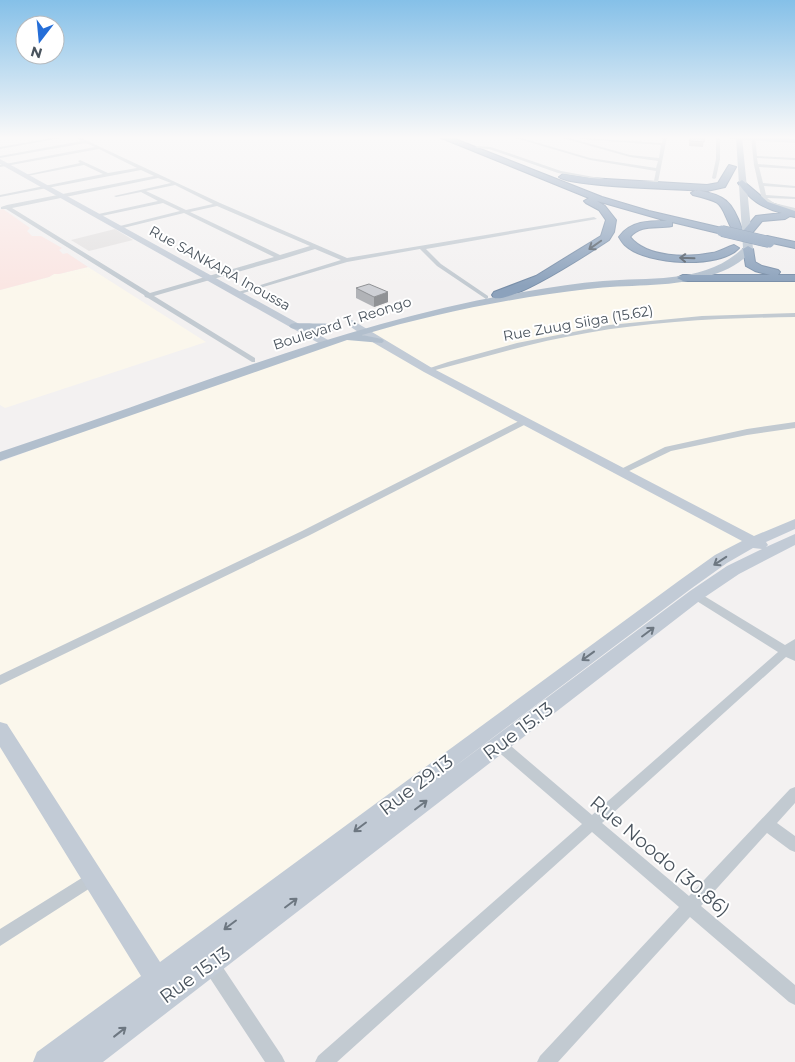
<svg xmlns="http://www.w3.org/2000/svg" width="795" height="1062" font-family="Montserrat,sans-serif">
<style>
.commercial{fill:#fbf7ec}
.education{fill:#e4e2e2}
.medical{fill:#fae6e3}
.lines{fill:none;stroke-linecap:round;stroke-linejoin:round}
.highway-casing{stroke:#778da7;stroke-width:2}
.street{fill:#c2cad1;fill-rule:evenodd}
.secondary{fill:#c2cbd6;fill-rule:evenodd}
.primary{fill:#b2bfcd;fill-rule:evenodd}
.highway{fill:#8ca2bc;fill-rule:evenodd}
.highway-bridge-casing{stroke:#778da7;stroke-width:12;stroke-linecap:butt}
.highway-bridge{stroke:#8ca2bc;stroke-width:11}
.wall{fill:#b1b3b7}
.shaded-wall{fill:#909295}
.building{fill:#ced0d5;stroke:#909295}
.oneway{stroke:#505b66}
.oneway2{stroke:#6d7781}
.labels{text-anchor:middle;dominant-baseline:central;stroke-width:4;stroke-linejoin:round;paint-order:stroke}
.far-street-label{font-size:14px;fill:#49535d;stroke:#fff}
.near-street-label{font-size:19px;fill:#49535d;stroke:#fff}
</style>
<rect width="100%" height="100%" fill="#f3f1f1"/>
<!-- commercial -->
<path class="commercial" d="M 88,267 L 206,342 L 5,408 L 0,405 L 0,290 L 49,277 L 54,274 L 59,274 Z
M 683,278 L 795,278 L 795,525 L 754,541 L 45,1062 L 0,1062 L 0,462 L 170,398 L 394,321 L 490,300 Z"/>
<!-- education -->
<path class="education" d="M 115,229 L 133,240 L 89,251 L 71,240 Z"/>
<!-- medical -->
<path class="medical" d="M 3,209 L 30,228 L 27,231 L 32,236 L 41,236 L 62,248 L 59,250 L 63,254 L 67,253 L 88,267 L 59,274 L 54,274 L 49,277 L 0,290 L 0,210 Z"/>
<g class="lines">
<defs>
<path id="highway" d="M 439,137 L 450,137 L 602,197 L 649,211 L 726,229 L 727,231 L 722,234 L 672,222 L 672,226 C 656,229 641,224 630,237 C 647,258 688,258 712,253 C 720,252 726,247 734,245 L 739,248 C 720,269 647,265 626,246 C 623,244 621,240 619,237 C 630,221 649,221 667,221 L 597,201 L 605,206 L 616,220 L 614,232 L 609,240 C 589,253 514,303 494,298 L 492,295 L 494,292 L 536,276 L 601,236 L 606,220 L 599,210 L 586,203 L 584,201 L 589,198 Z
M 729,165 L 736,167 L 725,187 L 707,191 C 683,189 571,187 559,177 L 563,174 L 589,178 L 707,185 L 718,183 Z
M 742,180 L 768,202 L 795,211 L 795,217 L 790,216 L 785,219 L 762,221 L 752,233 L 744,233 L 743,231 L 756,216 L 782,213 C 762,208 749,199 738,183 Z
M 696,190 C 725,195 732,201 742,229 L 741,231 L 733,231 C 718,203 727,203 693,195 L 691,193 Z
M 767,236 L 795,242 L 795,248 L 763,241 L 762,239 Z
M 748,246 L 753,249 L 755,262 L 762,266 L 778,270 L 780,272 L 778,275 L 795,275 L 795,281 L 683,281 L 677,278 L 683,275 L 770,275 L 755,271 L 746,266 L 743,249 Z"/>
</defs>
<!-- highway casing -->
<use href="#highway" class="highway-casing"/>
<!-- street -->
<path class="street" d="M 58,137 L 67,137 L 0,149 L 0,147 Z
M 74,137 L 79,137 L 220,203 L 347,258 L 594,217 L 597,219 L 426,249 L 441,264 L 488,296 L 488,298 L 486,299 L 437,266 L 420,249 L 347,262 L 240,294 L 235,293 L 341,260 L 315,249 L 283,259 L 154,296 L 255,358 L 255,362 L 252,362 L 148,298 L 145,297 L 144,295 L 6,209 L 1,209 L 1,207 L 7,205 L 154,176 L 141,170 L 0,197 L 0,195 L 103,174 L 84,165 L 27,176 L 25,175 L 80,163 L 78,161 L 80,160 L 108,173 L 137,168 L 99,149 L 0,167 L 0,165 L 95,147 L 86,143 L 0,158 L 0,156 L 82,141 ZM 158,178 L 171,183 L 114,196 L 116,197 L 141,192 L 158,201 L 94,215 L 97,217 L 163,203 L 180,211 L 116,227 L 119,229 L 184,213 L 274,257 L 150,293 L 12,208 ZM 175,185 L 213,204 L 186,210 L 146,191 ZM 217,206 L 310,246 L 280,255 L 190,212 Z
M 512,137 L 518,137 L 590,158 L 656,168 L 658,161 L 630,157 L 559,137 L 566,137 L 630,155 L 659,158 L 661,145 L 580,139 L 582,138 L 662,143 L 663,137 L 667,137 L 658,182 L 642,184 L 640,182 L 654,181 L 656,171 L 590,160 Z
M 716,137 L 720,137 L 720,159 L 716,178 L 714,179 L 712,178 L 716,159 Z
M 751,137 L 755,137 L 757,156 L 795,158 L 795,160 L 757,158 L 758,164 L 795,167 L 795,169 L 759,167 L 763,183 L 795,186 L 795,188 L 764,186 L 766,195 L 795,197 L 795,199 L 767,198 L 774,203 L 795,208 L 795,212 L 770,205 L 762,200 L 754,165 Z
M 476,146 L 491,147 L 561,171 L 610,180 L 608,181 L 558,173 L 489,149 L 475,148 Z
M 795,313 L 795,317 C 725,318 655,321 587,333 C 533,342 481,358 428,372 L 424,370 L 448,362 L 517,343 L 609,325 L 702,316 Z
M 525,418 L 528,419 L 528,423 L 310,535 L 0,685 L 0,675 L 302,531 Z
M 795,422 L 795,428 L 747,435 L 671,451 L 625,473 L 622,474 L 617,471 L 665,447 L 747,429 Z
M 696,591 L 785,645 L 795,639 L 795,661 L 786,657 L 602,823 L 689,896 L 790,789 L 795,787 L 795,803 L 777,823 L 795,836 L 795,852 L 790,850 L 767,833 L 701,906 L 795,985 L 795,1005 L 789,1002 L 690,917 L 558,1062 L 537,1062 L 540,1056 L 679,907 L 592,832 L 337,1062 L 315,1062 L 318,1056 L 582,824 L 495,749 L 493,745 L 495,741 L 500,740 L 505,741 L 592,815 L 778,652 L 692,598 L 691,595 L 692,592 Z
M 93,871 L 98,873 L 101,878 L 98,883 L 0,946 L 0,929 Z
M 210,955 L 216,957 L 282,1056 L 285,1062 L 265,1062 L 204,969 L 202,963 L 204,957 Z"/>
<!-- secondary -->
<path class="secondary" d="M 727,137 L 795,139 L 795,143 L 730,139 Z
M 0,159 L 330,341 L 331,343 L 330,345 L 322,345 L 0,164 Z
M 352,320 L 432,368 L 754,536 L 795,519 L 795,529 L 766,542 L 768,545 L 766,547 L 795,534 L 795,545 L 739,574 L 702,599 L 103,1062 L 33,1062 L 37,1052 L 141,976 L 0,747 L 0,722 L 7,724 L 160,962 L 680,580 L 715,555 L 742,541 L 424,372 L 374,343 L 348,325 L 347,323 L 348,321 ZM 753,548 L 762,549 L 727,566 L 690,591 L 438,779 L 692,588 L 727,563 Z"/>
<!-- primary -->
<path class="primary" d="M 736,137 L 742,137 L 753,249 C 740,265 724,272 705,277 C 667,288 627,284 588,289 C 511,298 436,313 362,335 L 382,339 L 384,341 L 382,343 L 347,340 L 0,461 L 0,452 C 58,432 116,413 173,392 C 292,350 404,311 529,291 C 553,287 578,283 603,281 C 650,277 706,284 743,248 Z
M 295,323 C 306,324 336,322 342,327 C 333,335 302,331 291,328 L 289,326 L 291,324 Z"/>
<!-- highway -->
<use href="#highway" class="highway"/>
<defs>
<path id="highway-bridge" d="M 722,231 L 769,242"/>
</defs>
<!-- highway-bridge casing -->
<use href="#highway-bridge" class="highway-bridge-casing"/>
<!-- highway-bridge -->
<use href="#highway-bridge" class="highway-bridge"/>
</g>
<!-- wall -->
<path class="wall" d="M 689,137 L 704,137 L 703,147 L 689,146 Z
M 356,288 L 388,302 L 374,307 L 356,298 Z"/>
<!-- shaded-wall -->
<path class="shaded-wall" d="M 388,292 L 388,302 L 374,307 L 374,297 Z"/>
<!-- building -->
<path class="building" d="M 690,137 L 704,137 L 704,142 L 690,141 Z
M 369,284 L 388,292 L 374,297 L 356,288 Z"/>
<!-- one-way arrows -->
<defs><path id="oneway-shaft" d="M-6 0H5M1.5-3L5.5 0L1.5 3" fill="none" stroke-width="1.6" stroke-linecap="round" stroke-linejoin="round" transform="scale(1.25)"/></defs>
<g class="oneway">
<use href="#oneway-shaft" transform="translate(595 245) rotate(145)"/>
<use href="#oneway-shaft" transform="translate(687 258) rotate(-178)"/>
</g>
<g class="oneway2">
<use href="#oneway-shaft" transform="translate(720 561) rotate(147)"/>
<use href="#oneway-shaft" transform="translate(648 632) rotate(-37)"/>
<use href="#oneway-shaft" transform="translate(588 656) rotate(144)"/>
<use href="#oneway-shaft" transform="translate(421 805) rotate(-37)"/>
<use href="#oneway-shaft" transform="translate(360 827) rotate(143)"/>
<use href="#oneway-shaft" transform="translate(291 903) rotate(-37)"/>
<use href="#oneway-shaft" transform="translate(230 925) rotate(143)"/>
<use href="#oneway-shaft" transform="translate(120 1032) rotate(-38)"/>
</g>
<!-- sky -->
<linearGradient id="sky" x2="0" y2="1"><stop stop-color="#85c0e8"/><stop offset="0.48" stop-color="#faf9f9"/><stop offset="1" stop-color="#faf9f9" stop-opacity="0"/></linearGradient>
<rect width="795" height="286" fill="url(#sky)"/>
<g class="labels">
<!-- far-street labels -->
<g class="far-street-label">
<text transform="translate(220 268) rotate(29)">Rue SANKARA Inoussa</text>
<text transform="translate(342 323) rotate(-18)">Boulevard T. Reongo</text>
<text transform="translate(578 323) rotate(-10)">Rue Zuug Siiga (15.62)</text>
</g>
<!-- near-street labels -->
<g class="near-street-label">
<text transform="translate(518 731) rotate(-37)">Rue 15.13</text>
<text transform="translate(416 785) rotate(-37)">Rue 29.13</text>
<text transform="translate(660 856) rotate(40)">Rue Noodo (30.86)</text>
<text transform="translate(195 975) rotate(-36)">Rue 15.13</text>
</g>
</g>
<!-- north arrow -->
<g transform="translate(40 40) rotate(196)"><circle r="24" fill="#ffffff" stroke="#b6babe"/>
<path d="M0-4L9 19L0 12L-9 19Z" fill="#256ed8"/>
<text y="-8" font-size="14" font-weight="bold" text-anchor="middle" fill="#49535d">N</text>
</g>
</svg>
